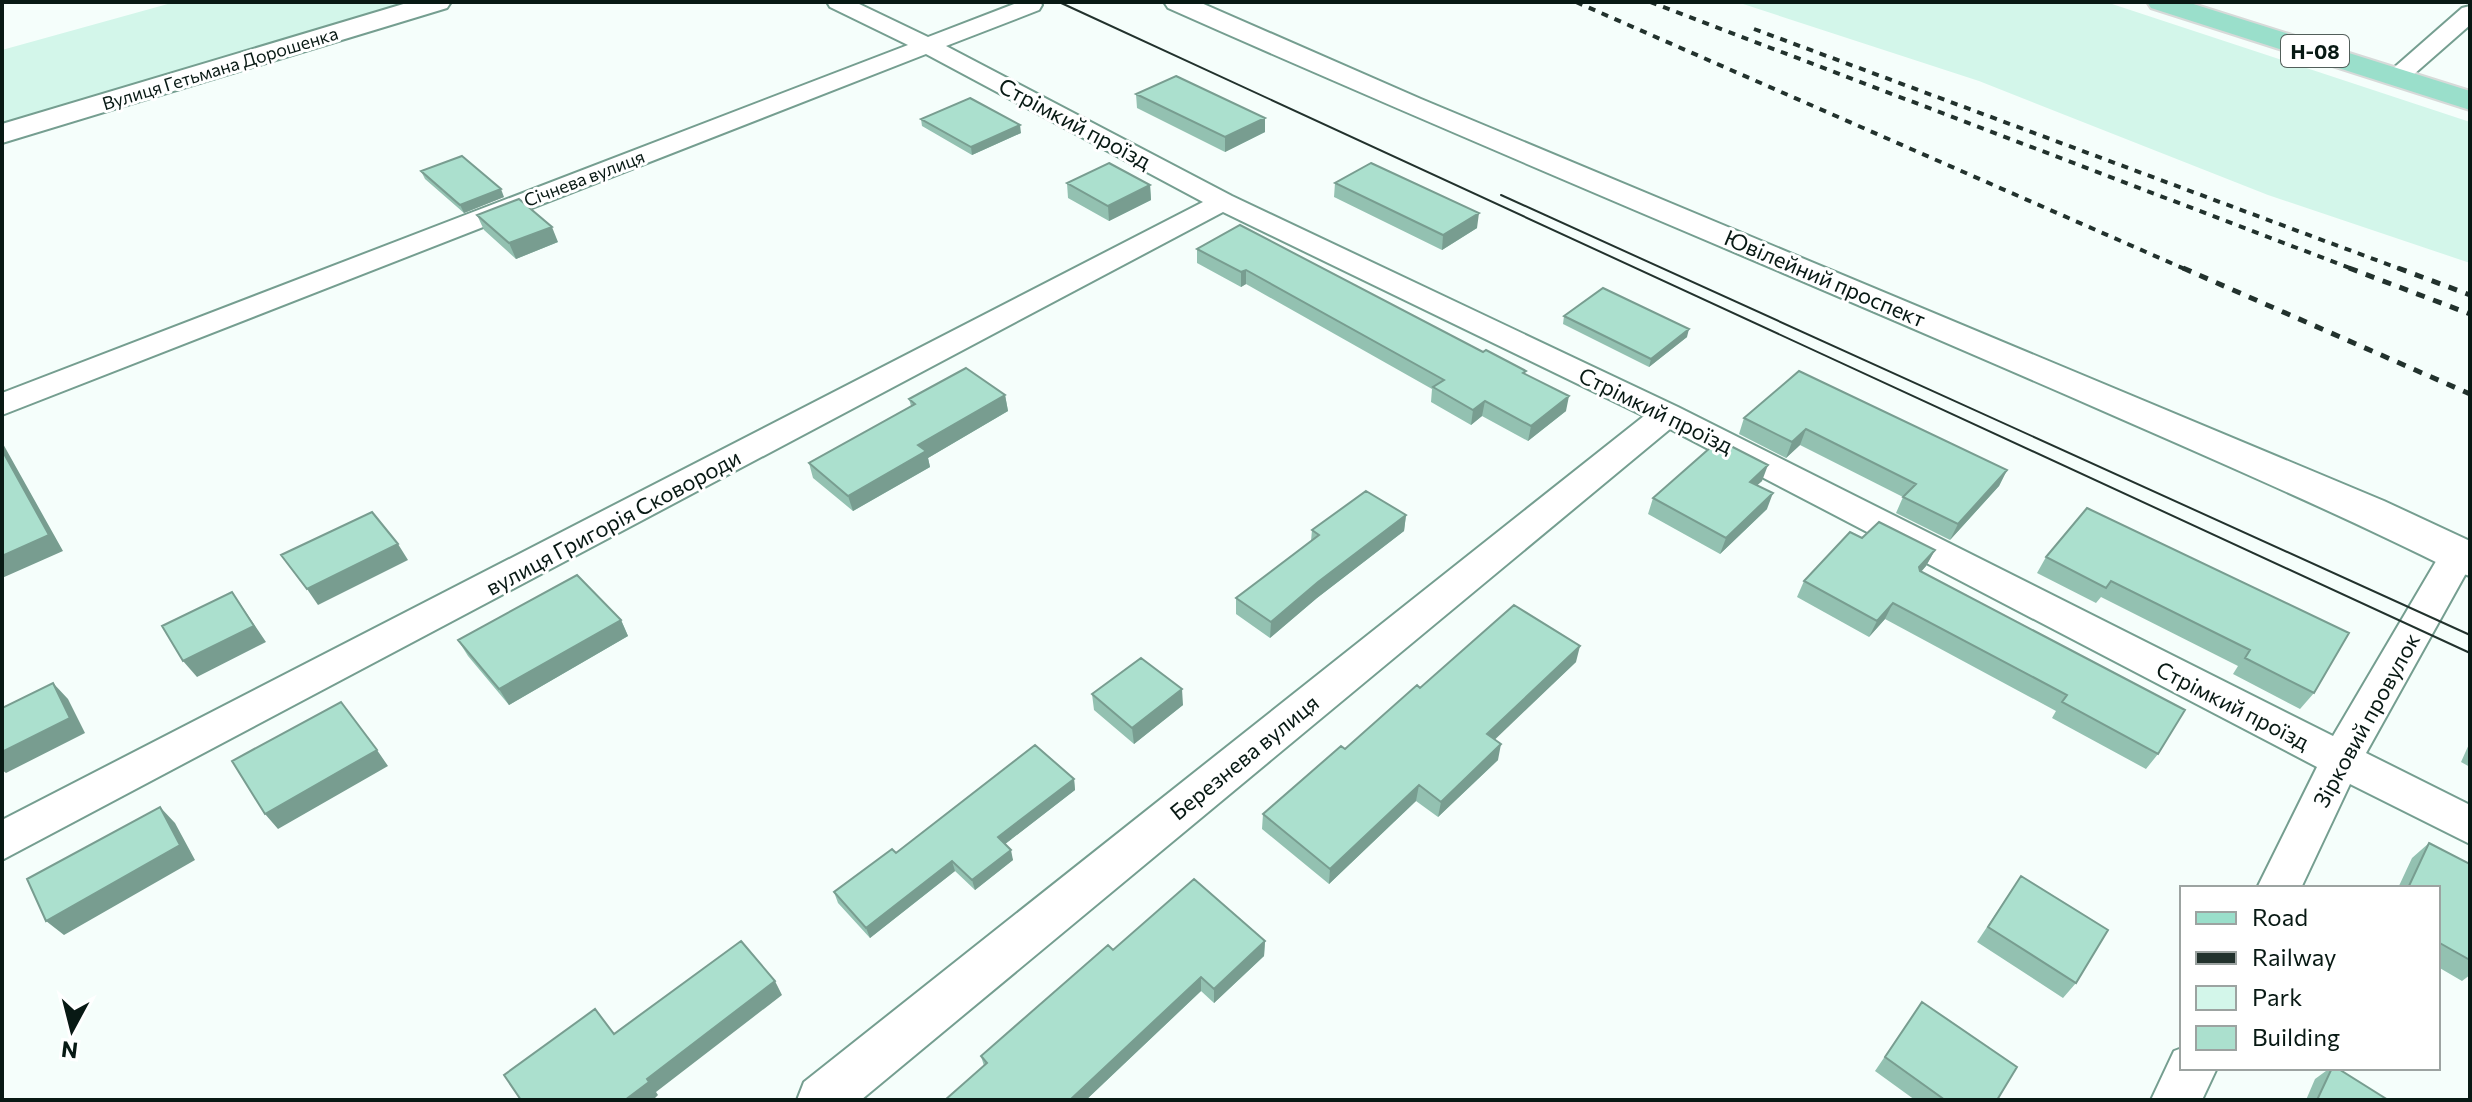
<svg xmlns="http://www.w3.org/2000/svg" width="2472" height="1102" font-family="Commissioner,sans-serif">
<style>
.green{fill:#d3f6ea}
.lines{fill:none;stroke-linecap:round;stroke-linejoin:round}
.street-casing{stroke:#759e90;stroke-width:4}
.secondary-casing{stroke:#759e90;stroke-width:4}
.primary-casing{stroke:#d7dad9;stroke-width:4}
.street{fill:#fff;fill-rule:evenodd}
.secondary{fill:#fff;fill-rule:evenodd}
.primary{fill:#9adfcb;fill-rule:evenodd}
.tram{stroke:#22322d;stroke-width:2}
.rail-far1{stroke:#22322d;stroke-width:4;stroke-dasharray:7 7;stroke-linecap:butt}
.rail{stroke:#22322d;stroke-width:5;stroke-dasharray:9 9;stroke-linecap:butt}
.wall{fill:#93c1b1}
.shaded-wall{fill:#789d90}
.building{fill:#abe0ce;stroke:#789d90;stroke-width:2}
.labels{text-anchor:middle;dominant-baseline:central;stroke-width:6;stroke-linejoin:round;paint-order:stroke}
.far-street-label{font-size:18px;fill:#081914;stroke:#fff}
.shield{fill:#fff;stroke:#525e5a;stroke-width:2}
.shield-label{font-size:20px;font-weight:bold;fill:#081914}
.street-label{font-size:22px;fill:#081914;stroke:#fff}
</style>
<rect width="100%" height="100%" fill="#f5fefb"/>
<!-- green -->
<path class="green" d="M 175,2 L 412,2 L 2,126 L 2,50 Z
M 1737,2 L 2106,2 L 2470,122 L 2470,263 L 2268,195 L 1979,81 Z"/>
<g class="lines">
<defs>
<path id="street" d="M 827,2 L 855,2 L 928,37 L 1019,2 L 1040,2 L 1042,5 L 1039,10 L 946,46 L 1232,196 L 1678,407 L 2333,736 L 2445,546 L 2458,542 L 2470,546 L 2470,566 L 2366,753 L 2470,805 L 2470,844 L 2350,784 L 2301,888 L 2257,888 L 2317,767 L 1670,429 L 861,1100 L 797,1100 L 804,1082 L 1644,416 L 1223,212 L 2,860 L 2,820 L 1203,202 L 926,54 L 2,415 L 2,393 L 908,45 L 830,7 Z
M 2470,6 L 2470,25 L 2405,82 L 2389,82 L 2385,77 L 2389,72 L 2462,8 Z
M 2182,1048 L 2182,1068 L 2217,1068 L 2202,1100 L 2151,1100 L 2174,1051 Z"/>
<path id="secondary" d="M 410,2 L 451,2 L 447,8 L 2,143 L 2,124 Z
M 1164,2 L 1199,2 L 1421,99 L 2384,501 L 2470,541 L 2470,576 L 2454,571 C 2328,508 2198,453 2069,396 C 1769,265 1467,141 1168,8 Z"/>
<path id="primary" d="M 2147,2 L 2187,2 L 2470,91 L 2470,110 L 2151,8 Z"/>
</defs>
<!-- street casing -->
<use href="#street" class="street-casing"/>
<!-- secondary casing -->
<use href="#secondary" class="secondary-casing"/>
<!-- primary casing -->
<use href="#primary" class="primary-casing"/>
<!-- street -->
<use href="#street" class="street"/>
<!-- secondary -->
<use href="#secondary" class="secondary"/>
<!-- primary -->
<use href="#primary" class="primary"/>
<!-- tram -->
<path class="tram" d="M 1059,2 L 2470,653
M 1501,195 L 2470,635"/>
<!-- rail-far1 -->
<path class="rail-far1" d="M 1576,2 L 2187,270
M 1650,2 L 2355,270
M 1754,29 L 2403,270"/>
<!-- rail -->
<path class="rail" d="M 2183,268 L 2470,394
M 2349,268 L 2470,314
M 2398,268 L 2470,295"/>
</g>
<!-- wall -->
<path class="wall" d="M 1136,94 L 1265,132 L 1225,152 L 1137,108 Z
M 921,119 L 1021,133 L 972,155 L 922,126 Z
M 421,171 L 504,197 L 464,213 L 425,179 Z
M 1067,183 L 1150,185 L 1151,200 L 1109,221 L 1068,198 Z
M 1335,183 L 1477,228 L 1442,250 L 1334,197 Z
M 477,215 L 558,242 L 516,259 L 484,230 Z
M 1197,249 L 1526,374 L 1566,411 L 1528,441 L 1482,416 L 1471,425 L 1431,402 L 1432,389 L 1246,284 L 1241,287 L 1197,263 Z
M 1564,316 L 1687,337 L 1649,367 L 1563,324 Z
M 1799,371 L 2007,470 L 1999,486 L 1950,540 L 1896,513 L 1903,497 L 1800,445 L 1786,458 L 1739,434 L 1744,418 Z
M 1005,395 L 1008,411 L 928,458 L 930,467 L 853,511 L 813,478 L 809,463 L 911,406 L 909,399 Z
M 1762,481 L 1757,485 L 1767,509 L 1720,554 L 1648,514 L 1653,498 Z
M 2087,508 L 2314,693 L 2300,709 L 2233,674 L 2238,666 L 2101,597 L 2096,603 L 2037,573 L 2046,557 Z
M 1406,515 L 1404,531 L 1317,598 L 1270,638 L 1236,614 L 1236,598 L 1311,541 L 1312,530 Z
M 1862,538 L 1935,550 L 1926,566 L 1921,572 L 2158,754 L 2146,769 L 2052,718 L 2056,711 L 1885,619 L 1869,637 L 1797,597 L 1804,581 Z
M 621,620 L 628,636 L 509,705 L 468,656 L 458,640 Z
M 1576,662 L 1494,739 L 1498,760 L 1438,817 L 1416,801 L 1329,884 L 1262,829 L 1263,814 L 1420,688 Z
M 1092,694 L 1183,705 L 1134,744 L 1094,710 Z
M 2470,742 L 2470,767 L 2461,762 Z
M 1074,779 L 1075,790 L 1005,844 L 1013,860 L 975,890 L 955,871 L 870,938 L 838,903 L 834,892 L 896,853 Z
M 2429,843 L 2470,864 L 2470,975 L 2462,981 L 2438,967 L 2438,888 L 2398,888 L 2412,858 Z
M 2021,876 L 2076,983 L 2063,998 L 1977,942 Z
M 1265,941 L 1264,956 L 1214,1003 L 1201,991 L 1086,1100 L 945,1100 L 984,1066 L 981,1056 L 1113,950 Z
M 1922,1002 L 1997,1100 L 1915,1100 L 1875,1071 Z
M 2330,1068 L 2337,1068 L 2388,1100 L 2306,1100 L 2315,1079 Z"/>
<!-- shaded-wall -->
<path class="shaded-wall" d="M 1265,118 L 1265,132 L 1225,152 L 1225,137 Z
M 1020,125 L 1021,133 L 972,155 L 971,147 Z
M 1150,185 L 1151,200 L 1109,221 L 1108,206 Z
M 501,189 L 504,197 L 464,213 L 460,205 Z
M 1479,213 L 1477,228 L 1442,250 L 1443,235 Z
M 552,227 L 558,242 L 516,259 L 509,243 Z
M 1246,270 L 1246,284 L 1241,287 L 1241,272 Z
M 1689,329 L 1687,337 L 1649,367 L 1651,359 Z
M 1005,395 L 1008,411 L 928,458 L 930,467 L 853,511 L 848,496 L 918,445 Z
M 1569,396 L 1566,411 L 1528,441 L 1531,426 Z
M 1485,401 L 1482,416 L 1471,425 L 1473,410 Z
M 1806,429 L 1800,445 L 1786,458 L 1792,442 Z
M 2,442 L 63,551 L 2,578 Z
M 1768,465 L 1762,481 L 1744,497 L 1750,482 Z
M 2007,470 L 1999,486 L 1950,540 L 1958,524 Z
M 1773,493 L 1767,509 L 1720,554 L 1726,538 Z
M 1406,515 L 1404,531 L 1317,598 L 1270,638 L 1271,622 L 1318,582 Z
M 398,544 L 408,560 L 318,605 L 307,589 Z
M 1935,550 L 1926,566 L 1911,583 L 1919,567 Z
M 232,592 L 266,642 L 197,677 L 183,661 Z
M 1893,603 L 1885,619 L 1869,637 L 1877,621 Z
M 621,620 L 628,636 L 509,705 L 499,689 Z
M 1580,646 L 1576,662 L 1484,750 L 1487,734 Z
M 53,683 L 68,699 L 85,733 L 6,773 L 2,770 L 2,752 Z
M 1182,689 L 1183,705 L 1134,744 L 1132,728 Z
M 1501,744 L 1498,760 L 1438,817 L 1441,802 Z
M 377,750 L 388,766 L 278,829 L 265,814 Z
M 1074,779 L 1075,790 L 1000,848 L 998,837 Z
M 1419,785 L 1416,801 L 1329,884 L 1330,869 Z
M 160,807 L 175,823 L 195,860 L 64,935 L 46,921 Z
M 1011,850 L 1013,860 L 975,890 L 972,880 Z
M 952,861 L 955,871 L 870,938 L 866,928 Z
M 1265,941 L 1264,956 L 1214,1003 L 1214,989 Z
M 1201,977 L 1201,991 L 1086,1100 L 1070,1100 Z
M 775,981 L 782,995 L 656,1092 L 658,1095 L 653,1100 L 625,1100 L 647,1079 Z"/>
<!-- building -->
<path class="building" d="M 1176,76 L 1265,118 L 1225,137 L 1136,94 Z
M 970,98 L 1020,125 L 971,147 L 921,119 Z
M 462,156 L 501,189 L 460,205 L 421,171 Z
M 1109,163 L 1150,185 L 1108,206 L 1067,183 Z
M 1371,163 L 1479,213 L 1443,235 L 1335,183 Z
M 519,199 L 552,227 L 509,243 L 477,215 Z
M 1240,225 L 1483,352 L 1486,350 L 1526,371 L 1523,373 L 1569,396 L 1531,426 L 1485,401 L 1473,410 L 1433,387 L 1444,380 L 1246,270 L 1241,272 L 1197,249 Z
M 1603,288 L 1689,329 L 1651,359 L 1564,316 Z
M 966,368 L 1005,395 L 918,445 L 926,451 L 848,496 L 809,463 L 915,404 L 909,399 Z
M 1799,371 L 2007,470 L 1958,524 L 1903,497 L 1916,484 L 1806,429 L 1792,442 L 1744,418 Z
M 1719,440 L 1768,465 L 1750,482 L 1773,493 L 1726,538 L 1653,498 Z
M 2,450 L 49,535 L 2,556 Z
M 1366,491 L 1406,515 L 1318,582 L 1271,622 L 1236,598 L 1319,535 L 1312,530 Z
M 2087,508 L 2349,633 L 2314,693 L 2245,658 L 2250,650 L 2111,581 L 2106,588 L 2046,557 Z
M 372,512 L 398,544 L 307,589 L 281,555 Z
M 1879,522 L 1935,550 L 1919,567 L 1920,571 L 2185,710 L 2158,754 L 2062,702 L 2067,695 L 1893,603 L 1877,621 L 1804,581 L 1850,532 L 1862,538 Z
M 577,575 L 621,620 L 499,689 L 458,640 Z
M 232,592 L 254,626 L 183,661 L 162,626 Z
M 1514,605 L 1580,646 L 1487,734 L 1501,744 L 1441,802 L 1419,785 L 1330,869 L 1263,814 L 1341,746 L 1345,749 L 1417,685 L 1420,688 Z
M 1141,658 L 1182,689 L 1132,728 L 1092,694 Z
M 53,683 L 70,718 L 2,752 L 2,708 Z
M 341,702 L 377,750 L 265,814 L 232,761 Z
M 1035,745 L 1074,779 L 998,837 L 1011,850 L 972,880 L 952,861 L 866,928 L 834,892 L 892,849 L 896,853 Z
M 160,807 L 180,845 L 46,921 L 27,879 Z
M 2429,843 L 2470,864 L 2470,960 L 2438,942 L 2438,888 L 2408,888 Z
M 2021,876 L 2108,930 L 2076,983 L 1988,927 Z
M 1194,879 L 1265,941 L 1214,989 L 1201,977 L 1070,1100 L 945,1100 L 987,1063 L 981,1056 L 1108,945 L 1113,950 Z
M 741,941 L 775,981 L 647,1079 L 649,1082 L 625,1100 L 521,1100 L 504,1075 L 595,1009 L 614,1034 Z
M 1922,1002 L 2017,1067 L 1997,1100 L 1945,1100 L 1885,1057 Z
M 2332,1068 L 2337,1068 L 2388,1100 L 2317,1100 Z"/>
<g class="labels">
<!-- far-street labels -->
<g class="far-street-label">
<text transform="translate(220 68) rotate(-17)">Вулиця Гетьмана Дорошенка</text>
<text transform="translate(584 178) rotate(-21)">Січнева вулиця</text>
</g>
<!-- shield labels -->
<rect class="shield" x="2281" y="35" width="68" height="32" rx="6"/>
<g class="shield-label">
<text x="2315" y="51">Н-08</text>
</g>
<!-- street labels -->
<g class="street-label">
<text transform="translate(1075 123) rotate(28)">Стрімкий проїзд</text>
<text transform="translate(1825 278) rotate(23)">Ювілейний проспект</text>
<text transform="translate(1656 410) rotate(26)">Стрімкий проїзд</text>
<text transform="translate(613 522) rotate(-28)">вулиця Григорія Сковороди</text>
<text transform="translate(2233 705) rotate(27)">Стрімкий проїзд</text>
<text transform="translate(2366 720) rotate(-61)">Зірковий провулок</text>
<text transform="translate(1244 757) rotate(-39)">Березнева вулиця</text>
</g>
</g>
<!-- border -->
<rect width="2472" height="1102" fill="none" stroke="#081914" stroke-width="8"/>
<!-- legend -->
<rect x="2180" y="886" width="260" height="184" fill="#ffffff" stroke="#9ca3a1" stroke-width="2"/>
<rect x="2196" y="912" width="40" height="12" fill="#9adfcb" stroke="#9ca3a1" stroke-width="2"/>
<text x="2252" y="926" font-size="24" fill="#081914">Road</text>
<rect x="2196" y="952" width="40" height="12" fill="#22322d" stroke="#9ca3a1" stroke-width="2"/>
<text x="2252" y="966" font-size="24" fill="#081914">Railway</text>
<rect x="2196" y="986" width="40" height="24" fill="#d3f6ea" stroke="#9ca3a1" stroke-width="2"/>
<text x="2252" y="1006" font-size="24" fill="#081914">Park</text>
<rect x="2196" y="1026" width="40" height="24" fill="#abe0ce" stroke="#9ca3a1" stroke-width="2"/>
<text x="2252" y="1046" font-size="24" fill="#081914">Building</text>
<!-- north arrow -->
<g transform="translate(72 1030) rotate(187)" stroke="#ffffff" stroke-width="6" paint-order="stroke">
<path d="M0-6L14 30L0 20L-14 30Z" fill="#081914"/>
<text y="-12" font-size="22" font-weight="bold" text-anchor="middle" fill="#081914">N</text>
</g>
</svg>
